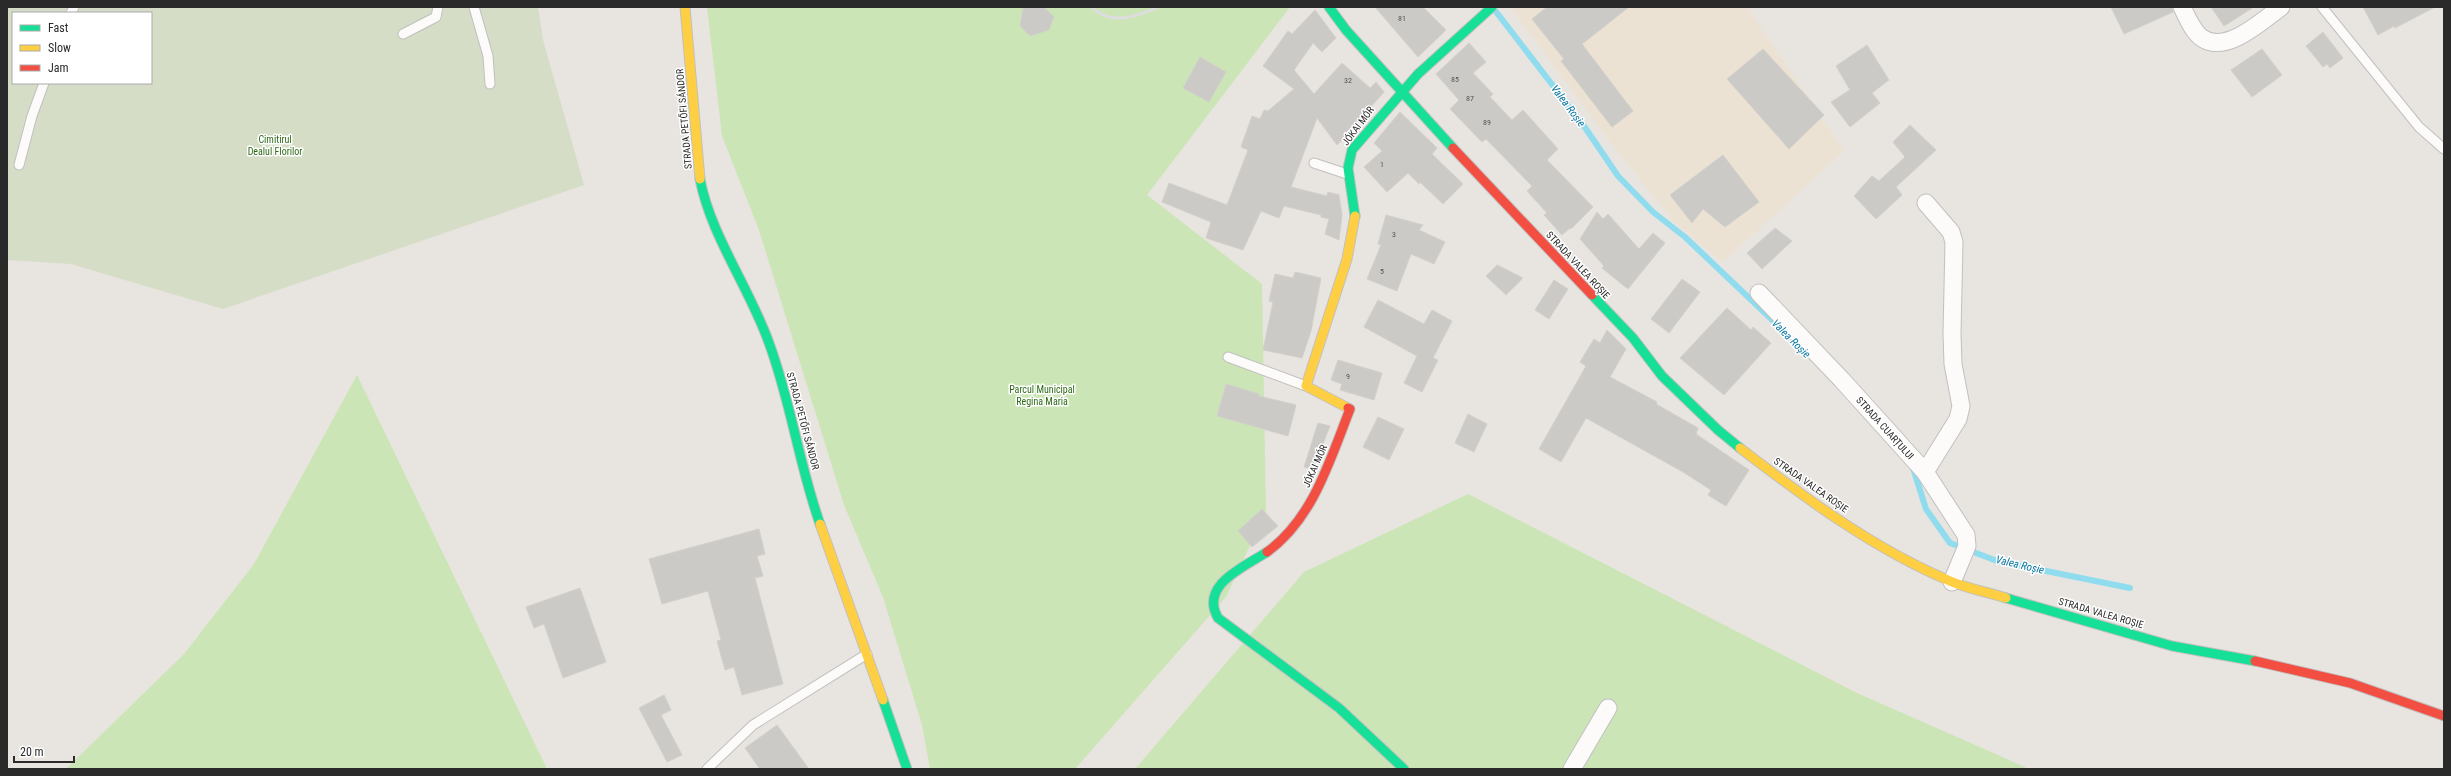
<svg xmlns="http://www.w3.org/2000/svg" width="2451" height="776" font-family="'Roboto Condensed',sans-serif">
<style>
.education{fill:#ece2d3}
.green{fill:#cce5b6}
.cemetery{fill:#d5ddc6;fill-rule:evenodd}
.lines{fill:none;stroke-linecap:round;stroke-linejoin:round}
.stream{stroke:#8edcee;stroke-width:6}
.building{fill:#cccac6;stroke:#d3d0cb}
.lane-casing{stroke:#c1c0c1;stroke-width:11}
.street-casing{stroke:#c1c0c1;stroke-width:19}
.fast-casing{stroke:#c1c0c1;stroke-width:11}
.slow-casing{stroke:#c1c0c1;stroke-width:11}
.jam-casing{stroke:#c1c0c1;stroke-width:11}
.lane{stroke:#fcfbfa;stroke-width:9}
.street{stroke:#fcfbfa;stroke-width:17}
.fast{stroke:#16e098;stroke-width:9}
.slow{stroke:#ffcf43;stroke-width:9}
.jam{stroke:#f24e42;stroke-width:9}
.rail{stroke:#ddddde;stroke-width:3}
.labels{text-anchor:middle;dominant-baseline:central;stroke-width:3;stroke-linejoin:round;paint-order:stroke}
.number-label{font-size:8px;fill:#545453}
.street-label{font-size:10px;fill:#2a2a2a;stroke:#fff}
.park-label{font-size:10px;fill:#2d6a16;stroke:#fff}
.water-label{font-size:11px;font-style:italic;fill:#0776a0;stroke:#fff}
</style>
<rect width="100%" height="100%" fill="#e8e4df"/>
<!-- education -->
<path class="education" d="M 1510,7 L 1747,7 L 1844,151 L 1723,262 L 1675,223 L 1610,142 Z"/>
<!-- green -->
<path class="green" d="M 707,7 L 1290,7 L 1147,195 L 1262,284 L 1266,511 L 1226,597 L 1075,769 L 930,769 L 922,725 L 883,597 L 844,505 L 759,230 L 722,136 Z
M 357,375 L 547,769 L 66,769 L 184,654 L 254,564 Z
M 1468,494 L 1857,693 L 2025,767 L 2025,769 L 1135,769 L 1304,572 Z"/>
<!-- cemetery -->
<path class="cemetery" d="M 7,7 L 538,7 L 543,40 L 584,185 L 223,309 L 71,264 L 7,260 ZM 13,13 L 151,13 L 151,83 L 13,83 Z"/>
<g class="lines">
<!-- stream -->
<path class="stream" d="M 1494,9 L 1584,126 L 1618,176 L 1653,212 L 1685,237 L 1788,335
M 1913,468 L 1926,509 L 1950,543 L 1997,561 L 2130,588"/>
</g>
<!-- building -->
<path class="building" d="M 1030,7 L 1044,7 L 1054,17 L 1049,30 L 1030,36 L 1020,26 L 1023,9 Z
M 1375,7 L 1423,7 L 1446,30 L 1418,57 Z
M 1547,7 L 1629,7 L 1582,44 L 1633,111 L 1612,127 L 1561,61 L 1564,59 L 1532,19 Z
M 2111,7 L 2172,7 L 2173,12 L 2124,34 Z
M 2211,7 L 2254,7 L 2224,26 Z
M 2363,7 L 2435,7 L 2395,28 L 2394,26 L 2378,35 Z
M 1315,10 L 1336,38 L 1322,52 L 1313,43 L 1294,70 L 1314,94 L 1342,63 L 1370,88 L 1376,82 L 1384,92 L 1337,145 L 1317,118 L 1291,187 L 1327,196 L 1328,192 L 1339,195 L 1342,215 L 1339,240 L 1325,234 L 1329,219 L 1321,217 L 1321,215 L 1284,206 L 1279,218 L 1261,211 L 1243,250 L 1206,238 L 1211,222 L 1162,202 L 1169,183 L 1227,205 L 1248,150 L 1241,147 L 1252,116 L 1260,119 L 1264,110 L 1268,111 L 1294,89 L 1263,66 L 1288,31 L 1292,34 Z
M 2323,32 L 2343,58 L 2330,68 L 2327,64 L 2323,67 L 2306,46 Z
M 1469,43 L 1486,62 L 1473,73 L 1493,94 L 1490,97 L 1512,120 L 1523,110 L 1558,149 L 1547,160 L 1593,207 L 1571,229 L 1570,228 L 1562,235 L 1544,215 L 1547,213 L 1527,191 L 1532,186 L 1486,139 L 1482,142 L 1450,109 L 1459,100 L 1436,74 Z
M 1867,45 L 1889,80 L 1872,93 L 1880,103 L 1850,127 L 1831,102 L 1850,90 L 1836,66 Z
M 1763,49 L 1824,115 L 1789,149 L 1727,79 Z
M 2262,49 L 2282,75 L 2252,97 L 2231,70 Z
M 1200,57 L 1226,72 L 1209,102 L 1183,88 Z
M 1400,112 L 1437,148 L 1432,154 L 1463,184 L 1443,204 L 1420,182 L 1419,184 L 1408,173 L 1387,192 L 1364,167 L 1382,151 L 1374,143 Z
M 1910,125 L 1936,150 L 1896,187 L 1902,195 L 1876,219 L 1854,196 L 1872,176 L 1879,181 L 1905,157 L 1893,142 Z
M 1723,155 L 1759,202 L 1725,227 L 1703,209 L 1692,223 L 1670,195 Z
M 1597,212 L 1603,219 L 1608,214 L 1639,249 L 1653,233 L 1665,243 L 1628,289 L 1602,268 L 1604,266 L 1580,239 Z
M 1386,215 L 1423,225 L 1419,230 L 1445,242 L 1434,264 L 1411,254 L 1397,291 L 1367,279 L 1381,245 L 1378,244 Z
M 1775,228 L 1792,241 L 1762,269 L 1747,253 Z
M 1497,265 L 1523,278 L 1506,295 L 1486,276 Z
M 1295,272 L 1321,278 L 1311,331 L 1302,358 L 1263,350 L 1273,302 L 1269,301 L 1275,274 L 1293,278 Z
M 1682,279 L 1700,292 L 1669,333 L 1651,319 Z
M 1554,280 L 1568,289 L 1549,319 L 1535,310 Z
M 1378,300 L 1424,324 L 1432,310 L 1452,321 L 1433,358 L 1438,360 L 1422,392 L 1404,383 L 1417,356 L 1364,327 Z
M 1727,308 L 1751,330 L 1753,327 L 1771,343 L 1724,395 L 1680,358 Z
M 1607,330 L 1626,349 L 1610,377 L 1657,402 L 1656,404 L 1698,428 L 1696,434 L 1749,470 L 1726,506 L 1708,495 L 1711,490 L 1683,472 L 1586,418 L 1561,462 L 1539,449 L 1586,366 L 1580,362 L 1594,339 L 1600,343 Z
M 1338,360 L 1382,373 L 1374,400 L 1340,390 L 1342,384 L 1331,380 Z
M 1226,384 L 1259,394 L 1259,396 L 1296,405 L 1288,436 L 1217,416 Z
M 1468,414 L 1487,424 L 1474,452 L 1455,443 Z
M 1378,417 L 1404,429 L 1389,460 L 1363,447 Z
M 1318,423 L 1330,426 L 1313,469 L 1304,467 Z
M 1262,509 L 1278,526 L 1252,547 L 1238,531 Z
M 759,529 L 765,554 L 757,556 L 763,576 L 755,578 L 783,684 L 742,695 L 734,667 L 725,670 L 717,641 L 721,640 L 708,591 L 662,604 L 649,559 Z
M 580,588 L 606,662 L 563,678 L 544,624 L 534,628 L 526,607 Z
M 664,695 L 671,710 L 661,715 L 682,755 L 667,762 L 639,708 Z
M 777,725 L 809,769 L 760,769 L 745,748 Z"/>
<g class="lines">
<defs>
<path id="lane" d="M 474,7 L 488,56 L 490,84
M 2322,7 L 2419,127 L 2444,149
M 71,13 L 74,7
M 403,34 L 436,17 L 438,7
M 1314,163 L 1347,174
M 19,165 L 32,116 L 44,83
M 1228,357 L 1306,386
M 707,769 L 753,725 L 867,654"/>
<path id="street" d="M 2182,7 C 2187,17 2193,32 2202,38 C 2226,55 2263,20 2281,7
M 1759,293 L 1842,380 L 1925,472 L 1966,535 L 1967,546 L 1952,582
M 1925,472 L 1958,419 L 1961,406 L 1953,364 L 1952,334 L 1954,242 L 1951,232 L 1926,203
M 1572,769 L 1608,708"/>
<path id="fast" d="M 1329,7 L 1346,30 L 1453,148
M 700,179 C 710,234 750,289 769,343 C 791,402 799,465 820,524
M 1355,216 L 1348,168 L 1352,150 L 1418,74 L 1492,7
M 1592,295 L 1633,338 L 1662,376 L 1718,430 L 1740,448
M 1267,552 C 1244,567 1199,585 1218,618 L 1339,708 L 1404,769
M 2006,598 L 2172,646 L 2255,661
M 883,700 L 907,769"/>
<path id="slow" d="M 685,7 L 700,179
M 1348,408 L 1306,386 L 1347,259 L 1355,216
M 1740,448 C 1805,498 1874,549 1950,581 C 1968,589 1988,592 2006,598
M 820,524 L 883,700"/>
<path id="jam" d="M 1453,148 L 1592,295
M 1267,552 C 1313,519 1330,460 1350,409 L 1348,408
M 2255,661 L 2350,683 L 2444,716"/>
</defs>
<!-- lane casing -->
<use href="#lane" class="lane-casing"/>
<!-- street casing -->
<use href="#street" class="street-casing"/>
<!-- fast casing -->
<use href="#fast" class="fast-casing"/>
<!-- slow casing -->
<use href="#slow" class="slow-casing"/>
<!-- jam casing -->
<use href="#jam" class="jam-casing"/>
<!-- lane -->
<use href="#lane" class="lane"/>
<!-- street -->
<use href="#street" class="street"/>
<!-- fast -->
<use href="#fast" class="fast"/>
<!-- slow -->
<use href="#slow" class="slow"/>
<!-- jam -->
<use href="#jam" class="jam"/>
<!-- rail -->
<path class="rail" d="M 1092,7 C 1109,26 1139,16 1158,7"/>
</g>
<g class="labels">
<!-- number labels -->
<g class="number-label">
<text x="1402" y="18">81</text>
<text x="1455" y="79">85</text>
<text x="1348" y="80">32</text>
<text x="1470" y="98">87</text>
<text x="1487" y="122">89</text>
<text x="1382" y="164">1</text>
<text x="1394" y="234">3</text>
<text x="1382" y="271">5</text>
<text x="1348" y="376">9</text>
</g>
<!-- street labels -->
<g class="street-label">
<text transform="translate(684 119) rotate(-95)">STRADA PETŐFI SÁNDOR</text>
<text transform="translate(1358 126) rotate(-53)">JÓKAI MÓR</text>
<text transform="translate(1578 265) rotate(47)">STRADA VALEA ROȘIE</text>
<text transform="translate(803 421) rotate(75)">STRADA PETŐFI SÁNDOR</text>
<text transform="translate(1885 428) rotate(48)">STRADA CUARȚULUI</text>
<text transform="translate(1315 466) rotate(-66)">JÓKAI MÓR</text>
<text transform="translate(1811 485) rotate(35)">STRADA VALEA ROȘIE</text>
<text transform="translate(2101 613) rotate(16)">STRADA VALEA ROȘIE</text>
</g>
<!-- park labels -->
<g class="park-label">
<text x="275" y="139">Cimitirul<tspan x="275" dy="12">Dealul Florilor</tspan></text>
<text x="1042" y="389">Parcul Municipal<tspan x="1042" dy="12">Regina Maria</tspan></text>
</g>
<!-- water labels -->
<g class="water-label">
<text transform="translate(1568 106) rotate(53)">Valea Roșie</text>
<text transform="translate(1791 339) rotate(45)">Valea Roșie</text>
<text transform="translate(2020 565) rotate(13)">Valea Roșie</text>
</g>
</g>
<!-- border -->
<rect width="2451" height="776" fill="none" stroke="#2a2a2a" stroke-width="16"/>
<!-- legend -->
<rect x="12" y="12" width="140" height="72" fill="#ffffff" stroke="#aaaaaa"/>
<rect x="20" y="25" width="20" height="6" fill="#16e098" stroke="#aaaaaa"/>
<text x="48" y="32" font-size="12" fill="#2a2a2a">Fast</text>
<rect x="20" y="45" width="20" height="6" fill="#ffcf43" stroke="#aaaaaa"/>
<text x="48" y="52" font-size="12" fill="#2a2a2a">Slow</text>
<rect x="20" y="65" width="20" height="6" fill="#f24e42" stroke="#aaaaaa"/>
<text x="48" y="72" font-size="12" fill="#2a2a2a">Jam</text>
<!-- scale -->
<path d="M14 756v6h60v-6" fill="none" stroke="#2a2a2a" stroke-width="2"/>
<text x="20" y="756" font-size="12" fill="#2a2a2a" stroke="#ffffff" stroke-width="3" paint-order="stroke">20 m</text>
</svg>
